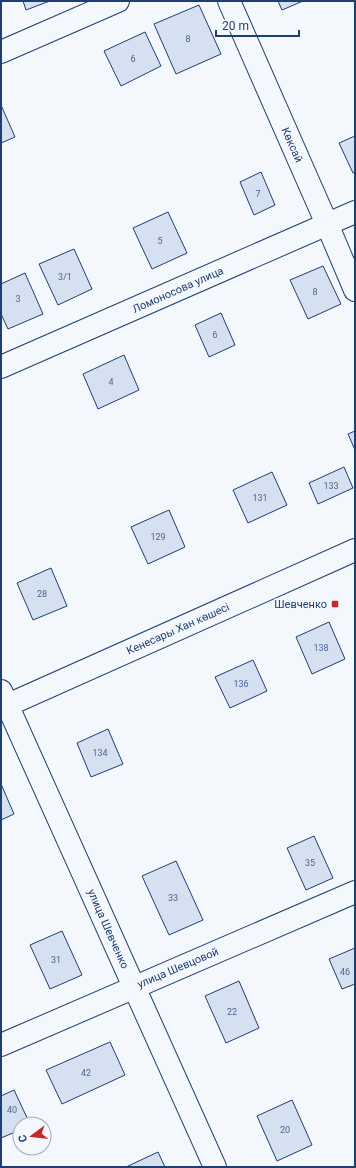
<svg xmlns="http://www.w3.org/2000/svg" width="356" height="1168" font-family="Roboto,sans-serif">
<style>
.building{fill:#d5e0f0;stroke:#1d3f73}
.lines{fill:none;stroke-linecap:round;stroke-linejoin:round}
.minor-casing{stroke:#1d3f73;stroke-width:24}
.secondary-casing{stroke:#1d3f73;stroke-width:24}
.minor{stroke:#f4f7fb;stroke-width:22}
.secondary{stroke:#f4f7fb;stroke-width:22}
.poi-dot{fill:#c62828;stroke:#f4f7fb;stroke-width:1.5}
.labels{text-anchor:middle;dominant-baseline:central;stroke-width:3;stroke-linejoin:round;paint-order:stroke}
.number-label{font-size:9px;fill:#4b6792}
.street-label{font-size:11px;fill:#1d3f73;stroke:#f4f7fb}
.poi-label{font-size:11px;fill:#1d3f73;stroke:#f4f7fb;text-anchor:end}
</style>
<rect width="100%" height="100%" fill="#f4f7fb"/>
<!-- building -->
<path class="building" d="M 23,1 L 50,1 L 26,10 Z
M 278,1 L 303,1 L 282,10 Z
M 199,5 L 221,54 L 176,74 L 154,24 Z
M 145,32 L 161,66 L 121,86 L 104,51 Z
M 1,105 L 15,137 L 1,143 Z
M 355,136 L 355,172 L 353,173 L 339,143 Z
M 261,172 L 275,205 L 254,215 L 240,182 Z
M 168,212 L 187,253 L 152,269 L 133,228 Z
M 74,249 L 92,289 L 58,305 L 39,264 Z
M 323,266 L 341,304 L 308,319 L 290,280 Z
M 25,273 L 43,314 L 8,329 L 1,314 L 1,284 Z
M 221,313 L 235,345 L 209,357 L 195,325 Z
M 124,355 L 139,390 L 98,409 L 83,374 Z
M 355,431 L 355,450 L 348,434 Z
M 344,467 L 353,488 L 318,504 L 309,483 Z
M 272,472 L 287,505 L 248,523 L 233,490 Z
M 169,510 L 185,547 L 148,564 L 131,527 Z
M 51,568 L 67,606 L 33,620 L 17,583 Z
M 329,622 L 345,659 L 312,674 L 296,637 Z
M 253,660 L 267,691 L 230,708 L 215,677 Z
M 108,729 L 123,764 L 91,777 L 77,743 Z
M 1,784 L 14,814 L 1,820 Z
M 314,836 L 333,878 L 306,890 L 287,848 Z
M 176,861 L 203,920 L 169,935 L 142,876 Z
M 62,931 L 82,975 L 50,989 L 30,945 Z
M 355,948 L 355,984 L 342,989 L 329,959 Z
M 239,981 L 259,1028 L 226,1043 L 205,996 Z
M 110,1042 L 125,1075 L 62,1104 L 46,1070 Z
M 14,1090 L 30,1124 L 20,1124 L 20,1130 L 1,1138 L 1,1096 Z
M 292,1100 L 312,1145 L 277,1161 L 257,1116 Z
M 158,1152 L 165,1167 L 126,1167 Z"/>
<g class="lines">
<defs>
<path id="minor" d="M 229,1 L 327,224 L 355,290
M 1,52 L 118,1
M 1,367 L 355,212
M 1,691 L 215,1167
M 1,1045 L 355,892"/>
<path id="secondary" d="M 1,708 L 355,550"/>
</defs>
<!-- minor casing -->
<use href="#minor" class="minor-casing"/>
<!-- secondary casing -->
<use href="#secondary" class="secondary-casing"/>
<!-- minor -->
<use href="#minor" class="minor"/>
<!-- secondary -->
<use href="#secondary" class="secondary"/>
</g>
<!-- markers -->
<rect class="poi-dot" x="331" y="600" width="8" height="8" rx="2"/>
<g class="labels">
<!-- number labels -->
<g class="number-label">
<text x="188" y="39">8</text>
<text x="133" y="59">6</text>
<text x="258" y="194">7</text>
<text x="160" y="241">5</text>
<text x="65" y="277">3/1</text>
<text x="315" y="292">8</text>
<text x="18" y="299">3</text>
<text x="215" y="335">6</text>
<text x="111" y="382">4</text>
<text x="331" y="486">133</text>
<text x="260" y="498">131</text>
<text x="158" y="537">129</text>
<text x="42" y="594">28</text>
<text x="321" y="648">138</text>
<text x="241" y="684">136</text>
<text x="100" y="753">134</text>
<text x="310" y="863">35</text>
<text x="173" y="898">33</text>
<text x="56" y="960">31</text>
<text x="345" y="972">46</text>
<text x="232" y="1012">22</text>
<text x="86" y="1073">42</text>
<text x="12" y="1110">40</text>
<text x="285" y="1130">20</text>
</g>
<!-- street labels -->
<g class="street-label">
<text transform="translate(292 145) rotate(66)">Көксай</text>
<text transform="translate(178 290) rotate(-24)">Ломоносова улица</text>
<text transform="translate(178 629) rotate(-24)">Кенесары Хан көшесі</text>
<text transform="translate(108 929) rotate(66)">улица Шевченко</text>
<text transform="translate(178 968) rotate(-23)">улица Шевцовой</text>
</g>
<!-- poi labels -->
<g class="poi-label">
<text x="327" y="604">Шевченко</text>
</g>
</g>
<!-- border -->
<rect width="356" height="1168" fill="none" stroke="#1d3f73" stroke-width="4"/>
<!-- north arrow -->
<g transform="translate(32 1136) rotate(255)"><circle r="19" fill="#f4f7fb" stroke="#9eadc5"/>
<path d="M0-3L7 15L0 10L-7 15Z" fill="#c62828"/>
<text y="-6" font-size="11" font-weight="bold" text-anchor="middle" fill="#1d3f73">С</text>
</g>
<!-- scale -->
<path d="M216 30v6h83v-6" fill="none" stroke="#1d3f73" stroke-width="2"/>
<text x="222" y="30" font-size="12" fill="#1d3f73" stroke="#f4f7fb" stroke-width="3" paint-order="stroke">20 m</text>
</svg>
